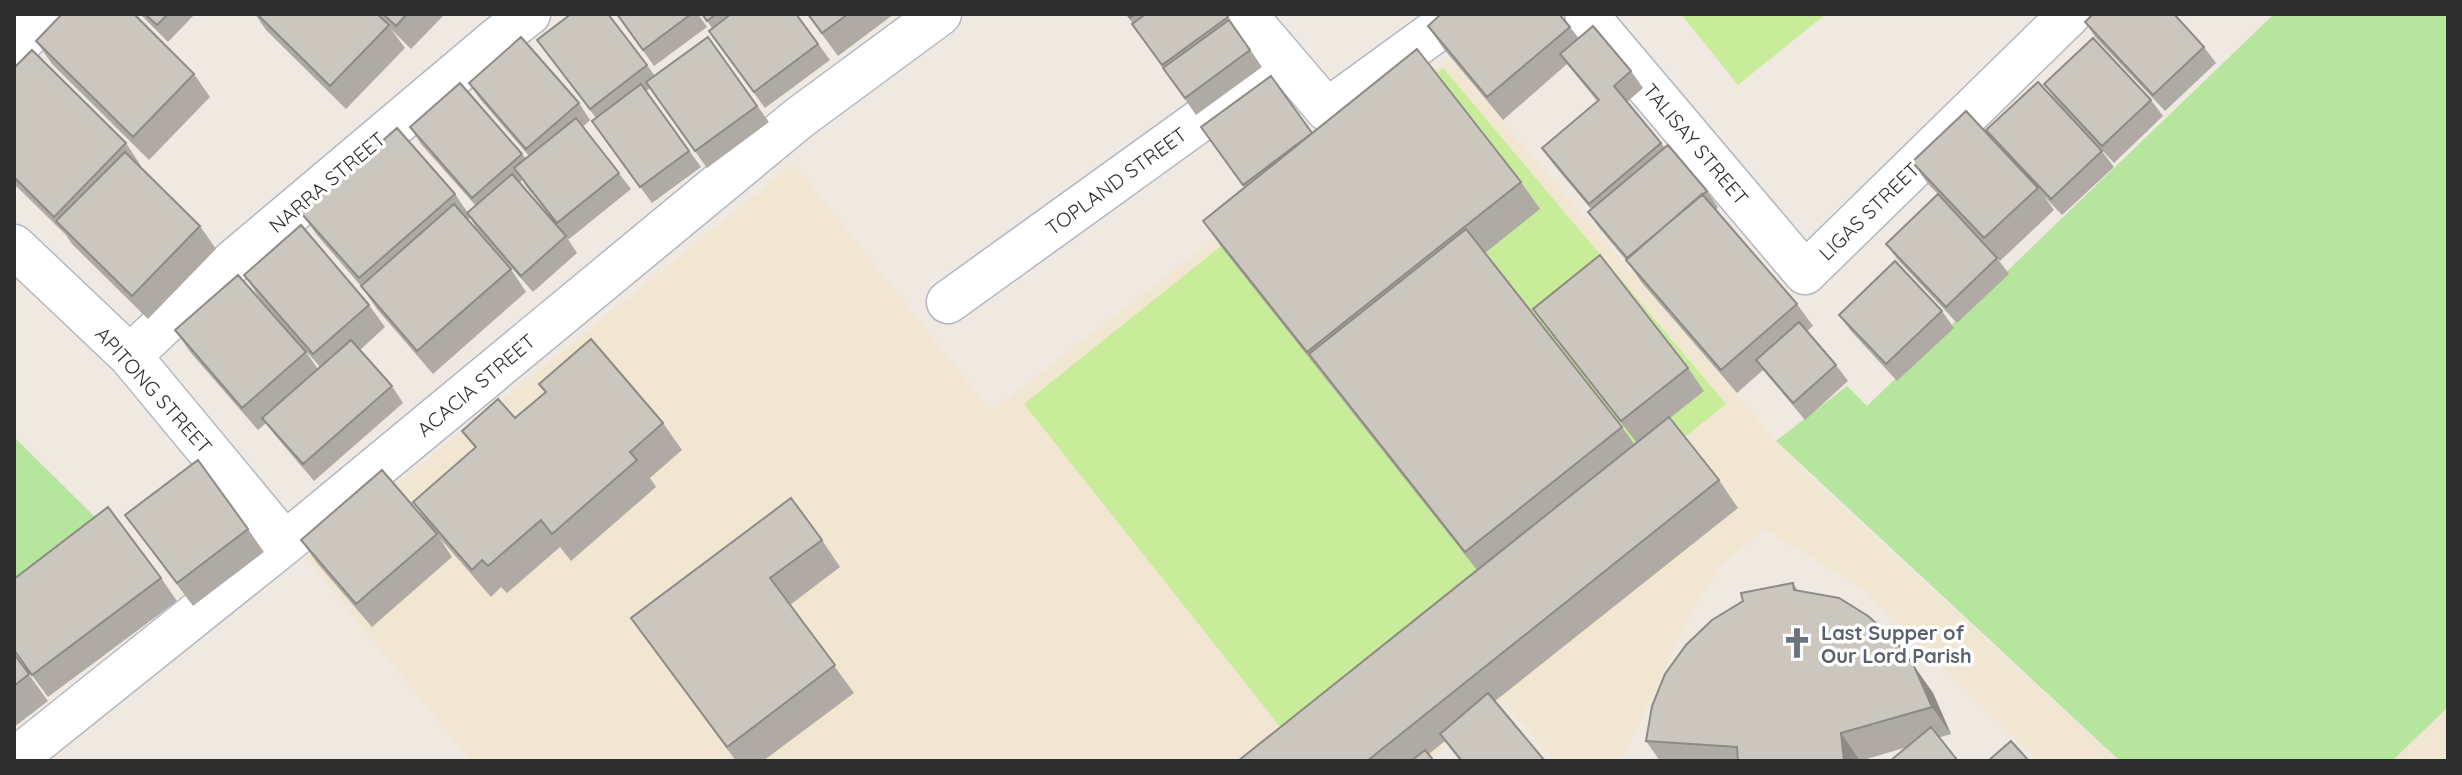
<svg xmlns="http://www.w3.org/2000/svg" width="2462" height="775" font-family="Quicksand,sans-serif">
<style>
.education{fill:#f0e6d1}
.green{fill:#b6e59e}
.pitch{fill:#c9ec9a}
.lines{fill:none;stroke-linecap:round;stroke-linejoin:round}
.minor-casing{stroke:#b4b7c1;stroke-width:45}
.minor{stroke:#fff;stroke-width:42}
.wall{fill:#afaba4;fill-rule:evenodd}
.shaded-wall{fill:#8e8b86}
.building{fill:#cbc7bf;stroke:#8e8b86;stroke-width:2}
.labels{text-anchor:middle;dominant-baseline:central;stroke-width:7;stroke-linejoin:round;paint-order:stroke}
.street-label{font-size:20px;fill:#2e2e2e;stroke:#fff}
.worship-label{font-size:20px;font-weight:bold;fill:#5b616d;stroke:#fff;text-anchor:start}
</style>
<rect width="100%" height="100%" fill="#efe9e1"/>
<!-- education -->
<path class="education" d="M 1449,59 L 1776,441 L 1818,485 L 2119,761 L 2039,761 L 1863,589 L 1764,529 L 1721,566 L 1696,603 L 1621,761 L 1555,761 L 1503,700 L 1428,761 L 471,761 L 306,558 L 794,164 L 991,411 Z
M 2448,707 L 2448,761 L 2392,761 Z"/>
<!-- green -->
<path class="green" d="M 2274,14 L 2448,14 L 2448,707 L 2392,761 L 2120,761 L 1776,441 L 1847,386 L 1867,406 Z
M 14,437 L 95,517 L 14,580 Z"/>
<!-- pitch -->
<path class="pitch" d="M 1681,14 L 1826,14 L 1738,85 Z
M 1443,68 L 1726,404 L 1297,748 L 1024,404 Z"/>
<g class="lines">
<defs>
<path id="minor" d="M 1245,14 L 1327,110 L 1459,14
M 1586,14 L 1805,273 L 2070,14
M 14,49 L 48,14
M 14,246 L 130,356 L 285,543
M 948,302 L 1284,60
M 130,356 L 205,285 L 498,38 L 529,14
M 14,760 L 285,543 L 799,118 L 940,14"/>
</defs>
<!-- minor casing -->
<use href="#minor" class="minor-casing"/>
<!-- minor -->
<use href="#minor" class="minor"/>
</g>
<!-- wall -->
<path class="wall" d="M 140,14 L 195,14 L 168,42 Z
M 255,14 L 445,14 L 411,49 L 391,29 L 405,48 L 346,109 L 266,30 Z
M 617,14 L 698,14 L 707,27 L 654,66 Z
M 702,14 L 796,14 L 830,60 L 765,108 L 709,31 L 712,28 Z
M 807,14 L 894,14 L 838,56 Z
M 1126,14 L 1226,14 L 1262,67 L 1196,115 Z
M 2085,22 L 2204,47 L 2216,63 L 2165,111 L 2096,38 Z
M 1428,26 L 1570,27 L 1578,38 L 1631,71 L 1643,88 L 1627,102 L 1665,148 L 1707,191 L 1718,207 L 1716,210 L 1797,304 L 1813,326 L 1807,331 L 1836,365 L 1848,381 L 1805,420 L 1763,370 L 1737,393 L 1642,283 L 1626,260 L 1600,229 L 1588,212 L 1591,209 L 1554,165 L 1542,148 L 1598,102 L 1567,64 L 1503,120 L 1443,48 Z
M 708,37 L 769,122 L 707,168 L 650,88 L 646,91 L 701,167 L 652,203 L 592,121 L 596,118 L 537,40 L 647,65 L 655,76 Z
M 36,41 L 194,74 L 210,97 L 149,160 L 52,64 Z
M 14,68 L 126,143 L 141,166 L 140,167 L 200,226 L 216,249 L 148,319 L 72,244 L 66,235 L 14,184 Z
M 469,83 L 579,103 L 590,120 L 583,127 L 631,189 L 568,240 L 568,239 L 577,253 L 533,292 L 478,230 L 470,218 L 467,220 L 511,269 L 526,292 L 433,374 L 377,309 L 361,286 L 317,235 L 301,213 L 455,194 L 468,213 L 476,206 L 421,144 L 410,127 L 522,154 L 526,159 L 529,156 L 480,99 ZM 522,180 L 525,185 L 564,234 L 520,183 Z
M 2044,84 L 2151,100 L 2163,116 L 2114,163 L 2056,100 Z
M 1201,127 L 1312,133 L 1521,182 L 1540,209 L 1485,253 L 1622,427 L 1635,445 L 1637,443 L 1549,331 L 1533,309 L 1688,368 L 1704,391 L 1670,418 L 1719,480 L 1738,508 L 1495,701 L 1545,761 L 1460,761 L 1445,741 L 1429,754 L 1434,761 L 1238,761 L 1477,570 L 1222,248 L 1203,221 L 1244,187 Z
M 1986,130 L 2102,151 L 2114,167 L 2062,215 L 2044,196 L 2054,210 L 2000,261 L 1974,232 L 1997,258 L 2009,274 L 1957,323 L 1898,260 L 1886,244 L 1938,194 L 1928,184 L 1912,162 L 1992,138 Z
M 244,275 L 369,305 L 385,327 L 360,350 L 392,386 L 403,403 L 314,481 L 274,434 L 266,423 L 258,430 L 191,353 L 175,330 L 306,352 L 318,369 L 320,367 L 259,297 Z
M 1942,311 L 1954,328 L 1897,381 L 1851,331 L 1839,315 Z
M 539,384 L 663,423 L 682,450 L 650,478 L 656,487 L 571,561 L 560,547 L 507,593 L 501,587 L 491,597 L 432,529 L 413,502 L 475,448 L 462,431 L 515,418 L 545,392 Z
M 125,515 L 248,529 L 264,552 L 193,606 Z
M 437,534 L 452,557 L 372,627 L 317,563 L 301,540 Z
M 822,540 L 840,567 L 790,605 L 854,693 L 763,761 L 736,761 L 631,618 Z
M 161,578 L 177,601 L 48,697 L 14,651 L 14,579 Z
M 1793,583 L 1798,591 L 1914,666 L 1933,693 L 1951,734 L 1860,761 L 1660,761 L 1646,741 Z
M 14,654 L 48,701 L 14,727 Z"/>
<!-- shaded-wall -->
<path class="shaded-wall" d="M 1914,666 L 1933,693 L 1951,734 L 1932,707 Z
M 1841,733 L 1860,761 L 1844,761 Z"/>
<!-- building -->
<path class="building" d="M 62,14 L 134,14 L 194,74 L 133,137 L 36,41 Z
M 145,14 L 168,14 L 157,25 Z
M 257,14 L 377,14 L 389,25 L 330,86 Z
M 383,14 L 407,14 L 396,26 Z
M 571,14 L 608,14 L 647,65 L 590,109 L 537,40 Z
M 617,14 L 691,14 L 643,50 Z
M 702,14 L 716,14 L 707,21 Z
M 731,14 L 796,14 L 818,44 L 754,92 L 709,31 Z
M 808,14 L 848,14 L 822,33 Z
M 1127,14 L 1136,14 L 1130,18 Z
M 1146,14 L 1226,14 L 1228,17 L 1162,65 L 1132,24 Z
M 1441,14 L 1559,14 L 1570,27 L 1487,97 L 1428,26 Z
M 2093,14 L 2174,14 L 2204,47 L 2153,95 L 2085,22 Z
M 1229,20 L 1250,50 L 1185,98 L 1163,68 Z
M 1593,26 L 1631,71 L 1614,86 L 1661,143 L 1589,204 L 1542,148 L 1599,100 L 1560,54 Z
M 521,37 L 579,103 L 526,149 L 469,83 Z
M 708,37 L 757,106 L 695,151 L 646,82 Z
M 2093,38 L 2151,100 L 2102,146 L 2044,84 Z
M 1417,49 L 1521,182 L 1307,352 L 1203,221 Z
M 32,50 L 126,143 L 54,217 L 14,177 L 14,68 Z
M 1271,76 L 1312,133 L 1243,185 L 1201,127 Z
M 2038,82 L 2102,151 L 2051,199 L 1986,130 Z
M 460,83 L 522,154 L 472,198 L 410,127 Z
M 641,84 L 689,151 L 640,187 L 592,121 Z
M 1966,111 L 2038,188 L 1984,238 L 1912,162 Z
M 576,118 L 619,173 L 557,223 L 514,168 Z
M 397,128 L 455,194 L 359,278 L 301,213 Z
M 1668,145 L 1707,191 L 1627,258 L 1588,212 Z
M 125,152 L 200,226 L 132,296 L 56,221 Z
M 512,174 L 566,236 L 521,276 L 467,213 Z
M 1702,194 L 1797,304 L 1721,370 L 1626,260 Z
M 1938,194 L 1997,258 L 1946,307 L 1886,244 Z
M 454,204 L 511,269 L 417,351 L 361,286 Z
M 301,225 L 369,305 L 313,354 L 244,275 Z
M 1466,229 L 1622,427 L 1465,552 L 1309,354 Z
M 1600,255 L 1688,368 L 1621,421 L 1533,309 Z
M 1895,261 L 1942,311 L 1886,364 L 1839,315 Z
M 238,275 L 306,352 L 242,408 L 175,330 Z
M 1799,322 L 1836,365 L 1793,403 L 1756,360 Z
M 591,339 L 663,423 L 630,452 L 637,460 L 552,534 L 541,520 L 488,566 L 482,560 L 472,570 L 413,502 L 476,447 L 462,431 L 498,399 L 515,418 L 546,392 L 539,384 Z
M 351,340 L 392,386 L 303,464 L 262,418 Z
M 1669,417 L 1719,480 L 1367,761 L 1238,761 Z
M 198,460 L 248,529 L 177,583 L 125,515 Z
M 382,470 L 437,534 L 356,604 L 301,540 Z
M 791,498 L 822,540 L 770,578 L 835,665 L 727,747 L 631,618 Z
M 108,507 L 161,578 L 32,675 L 14,650 L 14,579 Z
M 1793,583 L 1794,590 L 1839,598 L 1868,616 L 1893,638 L 1914,666 L 1932,707 L 1841,733 L 1844,761 L 1738,761 L 1737,747 L 1646,741 L 1652,706 L 1665,674 L 1686,645 L 1712,620 L 1743,601 L 1741,593 Z
M 14,654 L 29,674 L 14,686 Z
M 1488,693 L 1545,761 L 1462,761 L 1440,734 Z
M 1931,727 L 1958,761 L 1890,761 Z
M 2011,741 L 2029,761 L 1988,761 Z
M 1425,750 L 1434,761 L 1411,761 Z"/>
<!-- icons -->
<defs>
<symbol id="church-bare" viewBox="-9 -9 18 18"><path d="M-1.2-6h2.4v3.5h3.3v2.4h-3.3V6h-2.4V-.1h-3.3v-2.4h3.3Z" fill="#6b7280" stroke="#fff" stroke-width="2.5" paint-order="stroke"/></symbol>
</defs>
<g fill-rule="evenodd">
<use href="#church-bare" x="1775" y="621" width="44" height="44"/>
</g>
<g class="labels">
<!-- street labels -->
<g class="street-label">
<text transform="translate(1696 144) rotate(50)">TALISAY STREET</text>
<text transform="translate(1116 181) rotate(-36)">TOPLAND STREET</text>
<text transform="translate(327 182) rotate(-40)">NARRA STREET</text>
<text transform="translate(1869 211) rotate(-44)">LIGAS STREET</text>
<text transform="translate(476 385) rotate(-40)">ACACIA STREET</text>
<text transform="translate(154 390) rotate(48)">APITONG STREET</text>
</g>
<!-- worship labels -->
<g class="worship-label">
<text x="1821" y="632">Last Supper of<tspan x="1821" dy="23">Our Lord Parish</tspan></text>
</g>
</g>
<!-- border -->
<rect width="2462" height="775" fill="none" stroke="#2e2e2e" stroke-width="32"/>
</svg>
